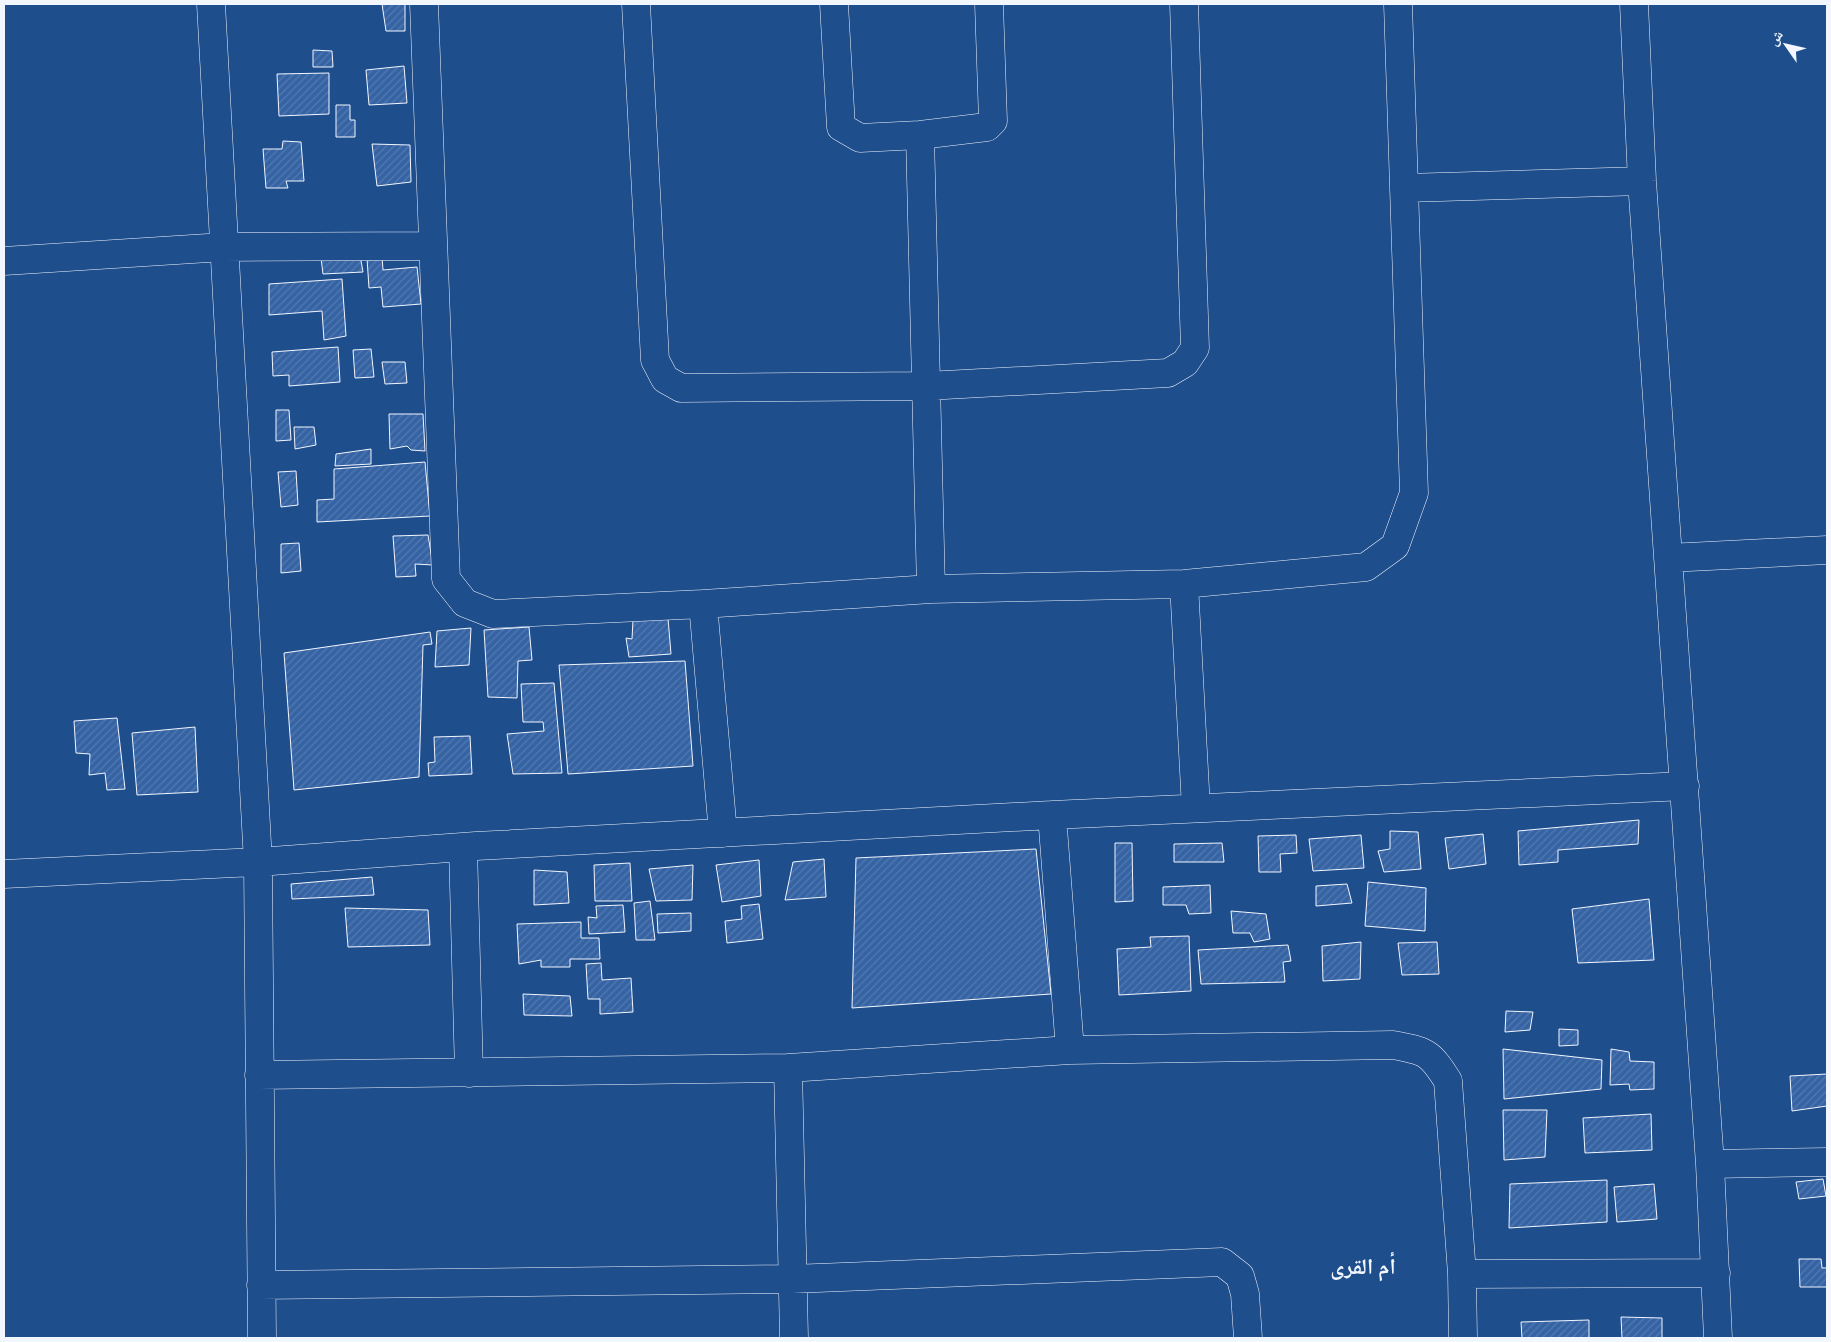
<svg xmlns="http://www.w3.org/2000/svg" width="1831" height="1342" font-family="Ubuntu,'Noto Naskh Arabic',sans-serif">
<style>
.building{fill:url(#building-hatch);stroke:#f2f6ff}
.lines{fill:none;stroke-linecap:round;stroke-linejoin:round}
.minor-casing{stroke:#f2f6ff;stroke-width:29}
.minor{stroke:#1f4e8c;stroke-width:28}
.labels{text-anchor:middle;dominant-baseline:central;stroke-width:4;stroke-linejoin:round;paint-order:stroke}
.district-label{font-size:22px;font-weight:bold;fill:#f2f6ff;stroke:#1f4e8c}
</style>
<defs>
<pattern id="building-hatch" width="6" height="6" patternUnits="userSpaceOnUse" patternTransform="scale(1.25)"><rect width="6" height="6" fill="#3563a3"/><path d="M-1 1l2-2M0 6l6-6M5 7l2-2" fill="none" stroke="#537ab1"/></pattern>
</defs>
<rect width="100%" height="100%" fill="#1f4e8c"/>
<!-- building -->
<path class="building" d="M 382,4 L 405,4 L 405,31 L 386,31 Z
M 313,50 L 332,51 L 333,67 L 313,67 Z
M 404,66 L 407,103 L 369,105 L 366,70 Z
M 329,73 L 329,114 L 279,116 L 277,74 Z
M 336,105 L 350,105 L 350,120 L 355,120 L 355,137 L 336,137 Z
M 283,141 L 301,142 L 304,181 L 286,181 L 288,188 L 266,188 L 263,149 L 282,149 Z
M 372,144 L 410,145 L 411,182 L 377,186 Z
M 360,255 L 363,272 L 323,274 L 321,258 Z
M 382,256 L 383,270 L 417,267 L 421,304 L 383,307 L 381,287 L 369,288 L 367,258 Z
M 342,279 L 346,336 L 324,340 L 322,311 L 269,315 L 269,284 Z
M 338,347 L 340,382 L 289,386 L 289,375 L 273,376 L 272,352 Z
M 371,349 L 374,377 L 355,378 L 353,350 Z
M 382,362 L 405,362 L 407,383 L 385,384 Z
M 276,410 L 289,410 L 291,440 L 276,441 Z
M 389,414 L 423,414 L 425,451 L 411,450 L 407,446 L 390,449 Z
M 294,427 L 314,427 L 316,445 L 295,449 Z
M 371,449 L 371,464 L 335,466 L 336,454 Z
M 425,462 L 430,516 L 317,522 L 317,500 L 334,499 L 334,469 Z
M 296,471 L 298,505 L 281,507 L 278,472 Z
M 428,535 L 433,565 L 415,564 L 416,576 L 396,577 L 393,536 Z
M 299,543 L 301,571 L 281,573 L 281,544 Z
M 668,618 L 671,654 L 629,657 L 626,638 L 632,639 L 633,620 Z
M 529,627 L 532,660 L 518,661 L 517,698 L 488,697 L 484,630 Z
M 471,628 L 469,665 L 435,667 L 437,631 Z
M 430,632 L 432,644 L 423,645 L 419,777 L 294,790 L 284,653 Z
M 685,661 L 693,766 L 568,774 L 559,665 Z
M 554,683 L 562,773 L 513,774 L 507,734 L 544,731 L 543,722 L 523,722 L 521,684 Z
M 117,718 L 125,789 L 107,790 L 105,773 L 89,775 L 90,754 L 76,753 L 74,721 Z
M 195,727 L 198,792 L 137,795 L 132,733 Z
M 470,736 L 472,774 L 429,776 L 428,763 L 435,762 L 434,737 Z
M 1639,820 L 1638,844 L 1558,850 L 1558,862 L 1519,865 L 1518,831 Z
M 1390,831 L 1418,832 L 1421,869 L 1384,872 L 1378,851 L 1390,849 Z
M 1483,834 L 1486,864 L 1449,869 L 1445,838 Z
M 1296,835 L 1297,853 L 1280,854 L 1281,872 L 1259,872 L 1258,836 Z
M 1361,835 L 1364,868 L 1313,871 L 1309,839 Z
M 1115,843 L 1132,843 L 1133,901 L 1115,902 Z
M 1222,843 L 1224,862 L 1174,862 L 1174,844 Z
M 1036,849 L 1051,994 L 852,1008 L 856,858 Z
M 824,859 L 826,897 L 785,900 L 793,862 Z
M 759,860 L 761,896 L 722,902 L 716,865 Z
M 630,863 L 632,901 L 595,901 L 594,865 Z
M 693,865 L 692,900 L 656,901 L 649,869 Z
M 534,870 L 567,872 L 569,903 L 534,905 Z
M 372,877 L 374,895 L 292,899 L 291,884 Z
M 1368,882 L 1426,888 L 1425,931 L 1365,926 Z
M 1347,884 L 1352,903 L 1316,906 L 1316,886 Z
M 1210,885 L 1211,913 L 1189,914 L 1186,905 L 1163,905 L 1163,887 Z
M 1649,899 L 1654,960 L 1578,963 L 1572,909 Z
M 650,901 L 655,940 L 636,940 L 634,903 Z
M 759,904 L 763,939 L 727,943 L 725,921 L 742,919 L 741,906 Z
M 623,905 L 625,932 L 589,934 L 588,917 L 597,918 L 596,906 Z
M 345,908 L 428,910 L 430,945 L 348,947 Z
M 1231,911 L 1266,914 L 1270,939 L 1254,942 L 1250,933 L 1233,933 Z
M 691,913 L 691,931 L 658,933 L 657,914 Z
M 581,922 L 581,938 L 599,938 L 600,959 L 570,959 L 570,967 L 541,967 L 541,960 L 519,964 L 517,924 Z
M 1189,936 L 1191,991 L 1119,995 L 1117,949 L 1151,947 L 1150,937 Z
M 1361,942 L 1360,979 L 1323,981 L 1322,946 Z
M 1437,942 L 1439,974 L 1402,975 L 1398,943 Z
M 1288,945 L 1291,961 L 1283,962 L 1285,982 L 1201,984 L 1198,950 Z
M 601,963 L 602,980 L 631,978 L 633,1012 L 600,1014 L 600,999 L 588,999 L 586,964 Z
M 523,994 L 570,996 L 572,1016 L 524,1015 Z
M 1506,1011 L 1533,1012 L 1530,1030 L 1505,1032 Z
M 1559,1029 L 1578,1030 L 1578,1045 L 1559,1046 Z
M 1503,1049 L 1602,1060 L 1601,1089 L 1504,1099 Z
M 1611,1049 L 1629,1052 L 1630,1061 L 1654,1062 L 1654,1089 L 1630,1090 L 1629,1084 L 1610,1085 Z
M 1827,1074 L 1827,1106 L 1792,1111 L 1790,1076 Z
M 1503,1110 L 1547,1110 L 1545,1157 L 1504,1160 Z
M 1651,1114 L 1652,1150 L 1585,1153 L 1583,1118 Z
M 1823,1179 L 1826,1196 L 1799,1199 L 1796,1182 Z
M 1607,1180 L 1607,1222 L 1509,1228 L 1510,1184 Z
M 1654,1184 L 1657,1219 L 1617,1222 L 1614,1187 Z
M 1799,1259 L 1821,1259 L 1822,1268 L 1827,1268 L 1827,1287 L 1800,1287 Z
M 1621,1317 L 1662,1318 L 1662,1338 L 1622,1338 Z
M 1589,1320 L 1589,1338 L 1522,1338 L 1521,1322 Z"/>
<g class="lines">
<defs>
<path id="minor" d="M 211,4 L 258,862 L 262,1338
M 424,4 L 446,579 L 465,603 L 493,614 L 703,604 L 931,589 L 1184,584 L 1366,567 L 1395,546 L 1414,493 L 1398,4
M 636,4 L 655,360 L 665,379 L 681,388 L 926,386 L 1168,373 L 1185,363 L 1195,348 L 1184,4
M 834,4 L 841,127 L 860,138 L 920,135 L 987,127 L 993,121 L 989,4
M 1634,4 L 1642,181 L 1710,1164 L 1718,1338
M 920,135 L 931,589
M 1405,188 L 1642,181
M 4,261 L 224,247 L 432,246
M 1668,558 L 1827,550
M 1184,584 L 1196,808
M 703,604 L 723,833
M 1052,815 L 1070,1050
M 463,847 L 469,1073
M 4,874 L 258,862 L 476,846 L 1052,815 L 1685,786
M 259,1075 L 788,1068
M 1710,1164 L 1827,1162
M 1462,1274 L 1716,1273
M 261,1285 L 792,1279 L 1222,1262 L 1240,1276 L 1245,1294 L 1248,1338
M 794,1338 L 788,1068 L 1070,1050 L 1393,1045 C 1426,1051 1430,1052 1448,1081 L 1462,1274 L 1463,1338"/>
</defs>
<!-- minor casing -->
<use href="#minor" class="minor-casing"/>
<!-- minor -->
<use href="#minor" class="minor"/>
</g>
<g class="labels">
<!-- district labels -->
<g class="district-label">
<text x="1363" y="1265">أم القرى</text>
</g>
</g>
<!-- border -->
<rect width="1831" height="1342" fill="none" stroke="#f2f6ff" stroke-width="10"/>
<!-- north arrow -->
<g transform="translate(1786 45) rotate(304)" stroke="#1f4e8c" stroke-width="4" paint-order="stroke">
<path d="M0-4L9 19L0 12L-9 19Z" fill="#f2f6ff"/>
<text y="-8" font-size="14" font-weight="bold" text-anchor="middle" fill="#f2f6ff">ش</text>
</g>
</svg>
